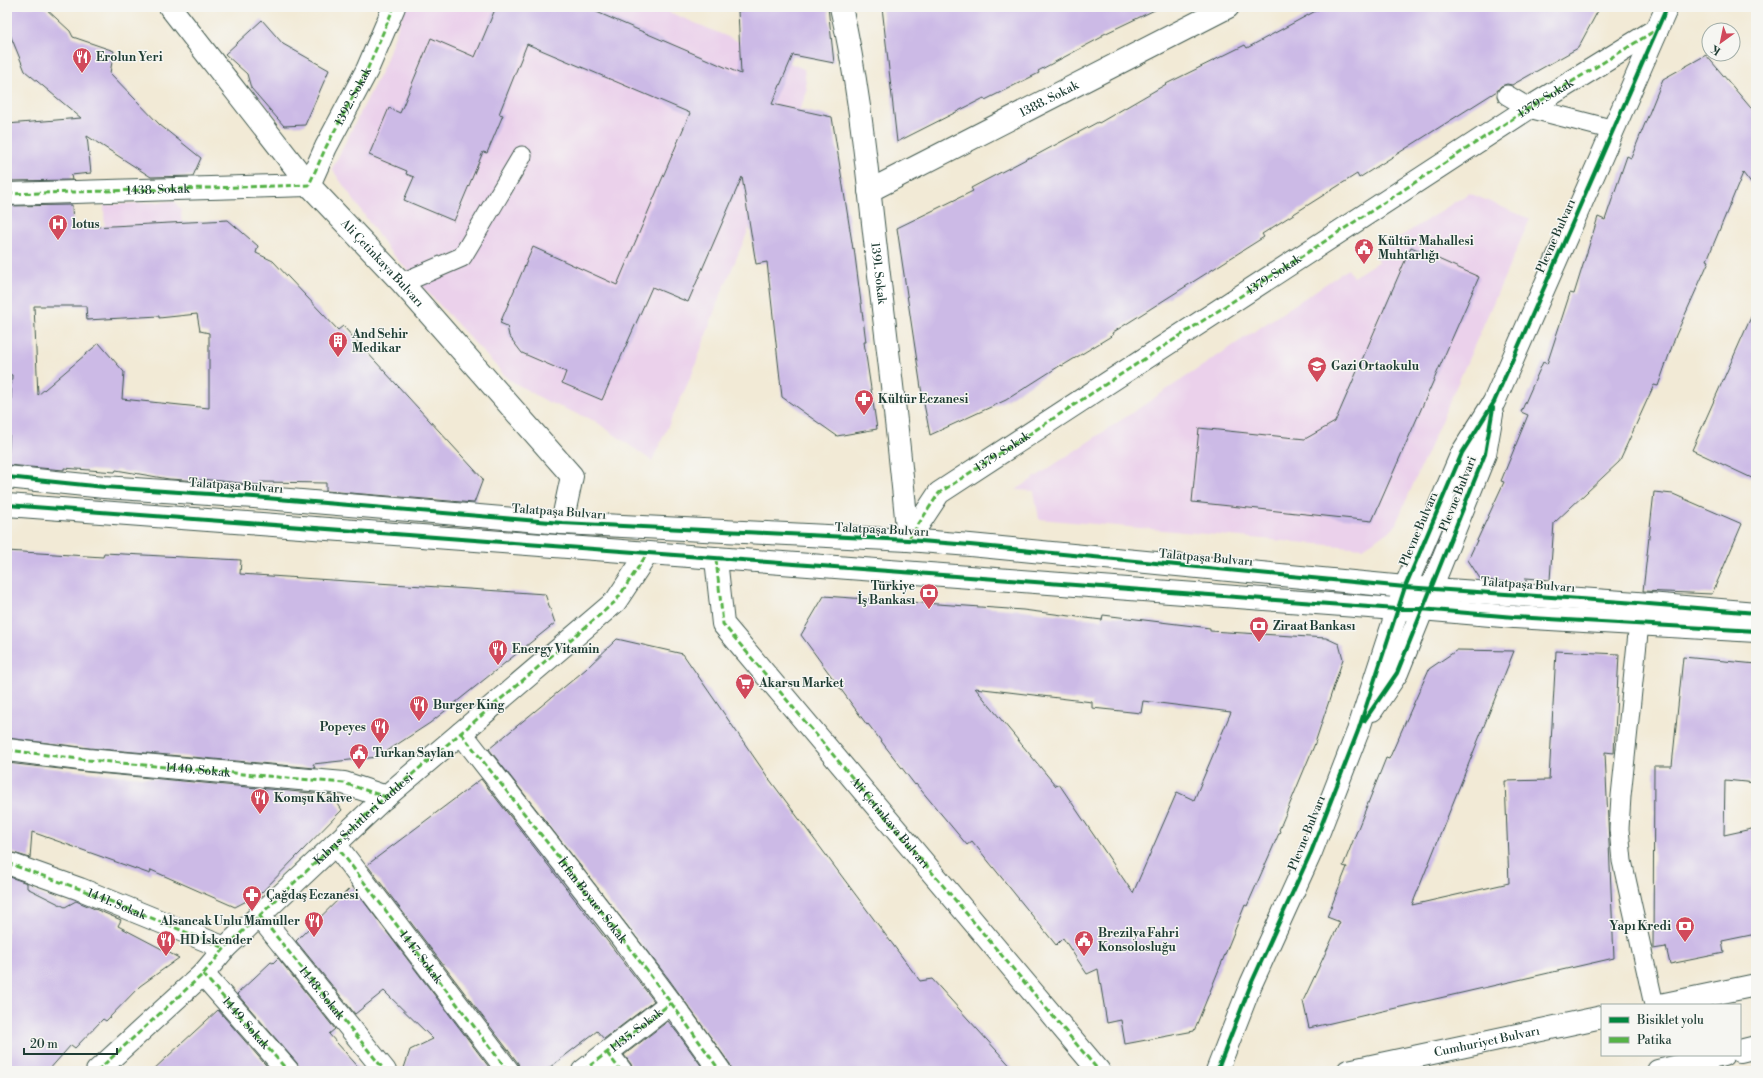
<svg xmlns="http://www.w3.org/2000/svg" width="1763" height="1078" font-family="'Libre Bodoni',serif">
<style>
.built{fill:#ebd1eb}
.building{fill:#ccbae6;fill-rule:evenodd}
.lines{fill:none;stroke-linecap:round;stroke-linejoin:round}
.lane-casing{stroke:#3f574c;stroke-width:21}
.street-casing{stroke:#3f574c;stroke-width:24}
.secondary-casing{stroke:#3f574c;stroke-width:24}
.lane{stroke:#fff;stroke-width:19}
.street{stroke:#fff;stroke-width:22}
.secondary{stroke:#fff;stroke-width:22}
.quiet{stroke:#55b346;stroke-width:3;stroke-dasharray:6 3;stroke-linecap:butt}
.cycleway-casing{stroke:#f6f6f2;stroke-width:6}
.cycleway{stroke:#00873e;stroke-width:4}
.labels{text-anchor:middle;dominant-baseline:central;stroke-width:3;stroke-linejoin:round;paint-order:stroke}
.poi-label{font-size:12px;font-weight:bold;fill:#1f3d34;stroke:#f6f6f2;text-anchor:start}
.street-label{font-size:12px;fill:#1f3d34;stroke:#f6f6f2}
</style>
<rect width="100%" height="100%" fill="#f6f6f2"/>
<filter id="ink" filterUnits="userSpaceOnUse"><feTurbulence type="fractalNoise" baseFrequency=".025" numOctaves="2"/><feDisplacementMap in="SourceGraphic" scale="8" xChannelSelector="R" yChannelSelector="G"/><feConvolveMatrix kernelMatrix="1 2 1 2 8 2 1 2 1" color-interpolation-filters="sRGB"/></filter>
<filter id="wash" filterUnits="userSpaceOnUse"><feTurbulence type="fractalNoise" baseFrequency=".012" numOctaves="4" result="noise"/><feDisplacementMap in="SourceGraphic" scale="16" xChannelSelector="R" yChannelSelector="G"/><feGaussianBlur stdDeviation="0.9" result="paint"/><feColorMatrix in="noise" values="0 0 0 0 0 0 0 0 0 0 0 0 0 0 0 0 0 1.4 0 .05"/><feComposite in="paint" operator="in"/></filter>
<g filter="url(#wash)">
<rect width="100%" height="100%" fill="#f2ead6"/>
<!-- built -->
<path class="built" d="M 405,7 L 657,7 L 804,69 L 807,92 L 717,304 L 693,372 L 652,461 L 595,421 L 548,402 L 508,379 L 388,249 L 332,169 L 384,66 Z
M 1469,193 L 1530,219 L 1394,528 L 1363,548 L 1039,519 L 1034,491 L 1016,490 L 1348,269 L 1353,277 L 1379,261 L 1375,253 Z
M 174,201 L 181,210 L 187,296 L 107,312 L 104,205 Z"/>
<g id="blocks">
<!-- building -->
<path class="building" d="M 7,7 L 44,7 L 70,31 L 73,37 L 114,51 L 110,73 L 160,125 L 201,158 L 193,176 L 151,177 L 87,136 L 91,173 L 71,175 L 72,180 L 7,181 L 7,124 L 81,118 L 25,71 L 7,27 Z
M 496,7 L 585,7 L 741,74 L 738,11 L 775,7 L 828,7 L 834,63 L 793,55 L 772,104 L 832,117 L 853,249 L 854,248 L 866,342 L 864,342 L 877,429 L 837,436 L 782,397 L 767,262 L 756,264 L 742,177 L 688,302 L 652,287 L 602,400 L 562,383 L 566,372 L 522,353 L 509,336 L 507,326 L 500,323 L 533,247 L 617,285 L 690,113 L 527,44 L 499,114 L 503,115 L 487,153 L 483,152 L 454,221 L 404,200 L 414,177 L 406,174 L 407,171 L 369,155 L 389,108 L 400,113 L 431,38 L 475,57 Z
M 882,7 L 1161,7 L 1102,35 L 1102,37 L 1038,71 L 1039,73 L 985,100 L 984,98 L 897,142 Z
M 1323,7 L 1600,7 L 1578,48 L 1512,85 L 1507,84 L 1501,86 L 1497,91 L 1359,178 L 1357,174 L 1262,234 L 1264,237 L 1112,333 L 1113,335 L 1062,366 L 1061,365 L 1006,400 L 930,435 L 921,388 L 897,228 L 973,191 L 971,188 L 1030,157 L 1031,158 L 1098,122 L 1099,123 L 1168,83 L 1245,45 L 1247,48 Z
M 262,20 L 283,44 L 329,70 L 305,125 L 284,126 L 251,88 L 247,74 L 225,54 Z
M 1706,55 L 1756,114 L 1756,190 L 1743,173 L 1707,260 L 1709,261 L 1676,335 L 1658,386 L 1654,385 L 1619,462 L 1554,523 L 1550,580 L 1526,578 L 1526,583 L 1481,580 L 1468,560 L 1504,482 L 1501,481 L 1528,415 L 1521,412 L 1543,362 L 1547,364 L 1570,293 L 1574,294 L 1598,217 L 1605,220 L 1627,156 L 1631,158 L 1663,79 Z
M 72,205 L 73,228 L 228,220 L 258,246 L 256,253 L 273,261 L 338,330 L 343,326 L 483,479 L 474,503 L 326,491 L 326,483 L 260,482 L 260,485 L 201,479 L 201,481 L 169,479 L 116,470 L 115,472 L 64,468 L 64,470 L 52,469 L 8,465 L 12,375 L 7,374 L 7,206 ZM 34,306 L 86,306 L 87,320 L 159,316 L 159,318 L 197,314 L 200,331 L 209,333 L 209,408 L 122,399 L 124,372 L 99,343 L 38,395 Z
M 1411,247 L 1479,277 L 1372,521 L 1192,502 L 1199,428 L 1305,439 L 1335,422 Z
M 1756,306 L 1756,480 L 1692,450 Z
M 1654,492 L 1673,494 L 1742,524 L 1712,594 L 1643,591 Z
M 7,551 L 103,557 L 104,553 L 241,560 L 240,574 L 545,594 L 555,623 L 430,723 L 378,757 L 313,764 L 315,768 L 89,748 L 7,738 Z
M 824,596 L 1023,610 L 1102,620 L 1103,615 L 1210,628 L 1210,631 L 1326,638 L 1339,644 L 1343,659 L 1314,746 L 1279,830 L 1280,831 L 1247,906 L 1245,905 L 1194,1031 L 1125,1044 L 1121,1020 L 1107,1023 L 1098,969 L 1087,974 L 1063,938 L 1056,945 L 972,841 L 967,845 L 916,784 L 915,785 L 868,724 L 867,725 L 801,635 ZM 975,688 L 1092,702 L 1092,708 L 1141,713 L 1143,701 L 1231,712 L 1194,800 L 1177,792 L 1133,893 L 1059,784 L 1056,786 Z
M 617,639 L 683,654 L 767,776 L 920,981 L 932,979 L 1015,1071 L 732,1071 L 730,1064 L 668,978 L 489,749 L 586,669 Z
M 1457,650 L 1514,651 L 1412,905 L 1509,883 L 1505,781 L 1549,780 L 1556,651 L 1619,654 L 1614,753 L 1605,752 L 1614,958 L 1309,1028 L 1303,1001 L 1340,922 L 1327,917 L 1347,867 L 1343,866 L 1386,758 L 1389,759 L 1429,669 Z
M 1683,657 L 1756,664 L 1756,783 L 1725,780 L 1724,835 L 1756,828 L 1756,934 L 1722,941 L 1724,953 L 1670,964 L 1666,947 L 1653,949 L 1654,766 L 1672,766 Z
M 7,763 L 87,772 L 332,795 L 342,810 L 260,894 L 235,907 L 151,870 L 150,874 L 32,832 L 30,858 L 7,851 Z
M 481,779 L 654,1001 L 604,1039 L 597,1031 L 545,1071 L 520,1071 L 518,1063 L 367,865 Z
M 7,876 L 27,883 L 27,888 L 65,907 L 76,901 L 121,920 L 118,926 L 179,958 L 140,986 L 106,1021 L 103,1019 L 75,1048 L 71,1045 L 48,1071 L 7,1071 Z
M 352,886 L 492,1071 L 403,1071 L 410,1050 L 433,1039 L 384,991 L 355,1014 L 296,941 Z
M 278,958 L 335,1029 L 329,1034 L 362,1071 L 300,1071 L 297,1063 L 237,994 L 271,962 L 273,963 Z
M 218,1010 L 271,1071 L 152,1071 L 181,1044 Z
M 668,1021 L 679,1035 L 705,1071 L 633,1071 L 631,1064 L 624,1055 Z"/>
</g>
</g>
<g filter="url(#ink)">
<use href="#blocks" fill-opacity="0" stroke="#3f574c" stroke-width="1"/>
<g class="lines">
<defs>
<path id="lane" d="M 1507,95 L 1529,108 L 1614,130
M 402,283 L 462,257 L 522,156
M 1639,624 L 1621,796 L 1619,829 L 1622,861 L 1654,1005"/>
<g id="street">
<path id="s1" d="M 170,7 L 309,185 L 402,283 L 572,476 L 562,523"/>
<path id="s2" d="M 841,7 C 860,89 867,174 877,258 C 888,352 900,446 908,540"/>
<path id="s3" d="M 869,191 L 1228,7"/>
<path d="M 7,194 L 309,185 L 326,147 L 367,70 L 394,7"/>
<path id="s4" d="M 908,540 L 939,493 L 1529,108 L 1657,29"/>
<path d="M 716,559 L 723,624 L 1099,1071"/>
<path d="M 1372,710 L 1397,673 L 1485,454 L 1492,414"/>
<path d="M 461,733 C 548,845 639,955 720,1071"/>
<path d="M 7,750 L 88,760 L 344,783 L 386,797"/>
<path id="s5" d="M 335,844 L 508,1071"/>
<path d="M 7,863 L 80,889 L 225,948"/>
<path id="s6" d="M 259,915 L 385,1071"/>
<path id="s7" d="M 203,974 L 288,1071"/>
<path d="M 607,1053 L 621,1071"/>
<path d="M 97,1071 L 203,974 L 225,948 L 382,800 L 616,601 L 647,554"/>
<path d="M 583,1071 L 671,1003"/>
<path d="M 1217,1071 L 1251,984 L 1311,852 L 1358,731 L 1405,587 L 1462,453 L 1494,402 L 1667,7"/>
</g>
<g id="secondary">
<path d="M 7,477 L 104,487 L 254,497 L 562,523 L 908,540 L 970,545 L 1405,587 L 1637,603 L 1756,613"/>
<path d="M 7,505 L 1396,609 L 1421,609 L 1514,617 L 1756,631"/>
<path d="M 1660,1005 L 1756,985"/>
<path d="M 1740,1051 L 1756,1047"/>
<path id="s8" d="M 1348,1071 L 1602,1017"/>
<path d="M 1658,1071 L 1723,1055"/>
</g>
</defs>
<!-- lane casing -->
<use href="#lane" class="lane-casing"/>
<!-- street casing -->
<use href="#street" class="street-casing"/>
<!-- secondary casing -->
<use href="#secondary" class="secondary-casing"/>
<!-- lane -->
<use href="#lane" class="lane"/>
<!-- street -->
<use href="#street" class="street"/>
<!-- secondary -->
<use href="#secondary" class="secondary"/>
<!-- quiet -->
<g class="quiet">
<path id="s9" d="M 7,194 L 309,185 L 326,147 L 367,70 L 394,7"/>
<path d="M 908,540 L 939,493 L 1529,108 L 1656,30"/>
<path id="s10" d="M 716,559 L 723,624 L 1099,1071"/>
<path id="s11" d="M 461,733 C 548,845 639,955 720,1071"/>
<path id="s12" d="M 7,750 L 88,760 L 344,783 L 386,797"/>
<path d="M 335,844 L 508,1071"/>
<path id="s13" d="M 7,863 L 80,889 L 225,948"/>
<path d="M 259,915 L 385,1071"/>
<path d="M 203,974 L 288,1071"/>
<path d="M 607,1053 L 621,1071"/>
<path id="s14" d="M 97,1071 L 203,974 L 225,948 L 382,800 L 616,601 L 647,554"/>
<path id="s15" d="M 583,1071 L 671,1003"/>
</g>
<defs>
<path id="cycleway" d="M 7,477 L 104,487 L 254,497 L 562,523 L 908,540 L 970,545 L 1405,587 L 1637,603 L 1756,613
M 7,505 L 1396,609 L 1421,609 L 1514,617 L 1756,631
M 1364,721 L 1397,673 L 1485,454 L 1493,408
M 1217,1071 L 1251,984 L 1311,852 L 1358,731 L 1405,587 L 1462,453 L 1494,402 L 1667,7"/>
</defs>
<!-- cycleway casing -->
<use href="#cycleway" class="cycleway-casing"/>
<!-- cycleway -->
<use href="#cycleway" class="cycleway"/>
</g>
</g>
<!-- icons -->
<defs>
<symbol id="restaurant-pin" viewBox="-11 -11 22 30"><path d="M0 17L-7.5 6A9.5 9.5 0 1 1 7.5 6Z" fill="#d1495b" stroke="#f6f6f2"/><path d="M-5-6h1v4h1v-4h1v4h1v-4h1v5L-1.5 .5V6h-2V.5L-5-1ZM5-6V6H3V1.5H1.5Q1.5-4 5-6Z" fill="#fff"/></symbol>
<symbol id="hospital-pin" viewBox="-11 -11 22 30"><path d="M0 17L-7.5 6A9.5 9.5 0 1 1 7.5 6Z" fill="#d1495b" stroke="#f6f6f2"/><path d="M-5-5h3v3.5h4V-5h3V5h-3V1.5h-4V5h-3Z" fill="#fff"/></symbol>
<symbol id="civic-pin" viewBox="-11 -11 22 30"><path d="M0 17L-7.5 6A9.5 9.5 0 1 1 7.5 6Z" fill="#d1495b" stroke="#f6f6f2"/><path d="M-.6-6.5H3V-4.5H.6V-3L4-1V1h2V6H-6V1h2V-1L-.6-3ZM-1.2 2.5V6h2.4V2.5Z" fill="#fff"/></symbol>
<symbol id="building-pin" viewBox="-11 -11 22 30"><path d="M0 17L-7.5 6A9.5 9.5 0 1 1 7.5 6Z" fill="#d1495b" stroke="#f6f6f2"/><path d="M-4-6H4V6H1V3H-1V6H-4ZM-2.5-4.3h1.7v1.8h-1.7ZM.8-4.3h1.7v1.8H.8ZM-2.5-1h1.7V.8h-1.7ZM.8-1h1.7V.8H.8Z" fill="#fff"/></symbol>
<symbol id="school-pin" viewBox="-11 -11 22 30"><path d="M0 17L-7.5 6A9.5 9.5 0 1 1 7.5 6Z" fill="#d1495b" stroke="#f6f6f2"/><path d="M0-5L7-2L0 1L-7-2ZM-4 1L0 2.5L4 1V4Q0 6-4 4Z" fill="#fff"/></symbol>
<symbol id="pharmacy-pin" viewBox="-11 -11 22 30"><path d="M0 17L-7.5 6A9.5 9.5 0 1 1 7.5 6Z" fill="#d1495b" stroke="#f6f6f2"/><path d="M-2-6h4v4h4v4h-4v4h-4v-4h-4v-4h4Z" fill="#fff"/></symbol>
<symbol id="bank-pin" viewBox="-11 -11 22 30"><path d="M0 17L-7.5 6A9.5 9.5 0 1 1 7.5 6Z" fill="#d1495b" stroke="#f6f6f2"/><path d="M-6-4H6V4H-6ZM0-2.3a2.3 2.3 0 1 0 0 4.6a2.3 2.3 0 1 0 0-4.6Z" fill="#fff"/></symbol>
<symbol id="supermarket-pin" viewBox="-11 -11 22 30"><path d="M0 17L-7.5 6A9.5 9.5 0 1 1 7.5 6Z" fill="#d1495b" stroke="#f6f6f2"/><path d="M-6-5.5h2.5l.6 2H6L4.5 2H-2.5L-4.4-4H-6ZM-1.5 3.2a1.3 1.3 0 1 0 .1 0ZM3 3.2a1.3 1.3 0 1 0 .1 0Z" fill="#fff"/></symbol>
</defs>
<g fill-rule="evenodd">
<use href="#restaurant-pin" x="71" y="46" width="22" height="30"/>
<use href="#hospital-pin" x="47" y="213" width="22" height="30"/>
<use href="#civic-pin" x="1353" y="237" width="22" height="30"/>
<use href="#building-pin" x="327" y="330" width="22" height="30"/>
<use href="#school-pin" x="1306" y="355" width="22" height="30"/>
<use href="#pharmacy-pin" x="853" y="388" width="22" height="30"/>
<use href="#bank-pin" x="918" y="582" width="22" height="30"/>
<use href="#bank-pin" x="1248" y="615" width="22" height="30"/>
<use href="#restaurant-pin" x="487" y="638" width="22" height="30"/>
<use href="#supermarket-pin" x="734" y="672" width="22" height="30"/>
<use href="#restaurant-pin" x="408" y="694" width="22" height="30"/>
<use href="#restaurant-pin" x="369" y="716" width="22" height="30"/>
<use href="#civic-pin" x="348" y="742" width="22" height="30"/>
<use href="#restaurant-pin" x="249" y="787" width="22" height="30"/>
<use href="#pharmacy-pin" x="241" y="884" width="22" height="30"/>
<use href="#restaurant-pin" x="303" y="910" width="22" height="30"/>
<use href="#bank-pin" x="1674" y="915" width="22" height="30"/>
<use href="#restaurant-pin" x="155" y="929" width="22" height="30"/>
<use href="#civic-pin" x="1073" y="929" width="22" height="30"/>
</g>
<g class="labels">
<!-- poi labels -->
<g class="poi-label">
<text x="96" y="57">Erolun Yeri</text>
<text x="72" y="224">lotus</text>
<text x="1378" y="241">Kültür Mahallesi<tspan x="1378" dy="14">Muhtarlığı</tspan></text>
<text x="352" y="334">And Sehir<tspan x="352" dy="14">Medikar</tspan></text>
<text x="1331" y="366">Gazi Ortaokulu</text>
<text x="878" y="399">Kültür Eczanesi</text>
<text x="915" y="586" text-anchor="end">Türkiye<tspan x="915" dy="14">İş Bankası</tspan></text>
<text x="1273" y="626">Ziraat Bankası</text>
<text x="512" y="649">Energy Vitamin</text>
<text x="759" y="683">Akarsu Market</text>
<text x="433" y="705">Burger King</text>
<text x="366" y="727" text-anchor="end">Popeyes</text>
<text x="373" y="753">Turkan Saylan</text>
<text x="274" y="798">Komşu Kahve</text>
<text x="266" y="895">Çağdaş Eczanesi</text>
<text x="300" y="921" text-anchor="end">Alsancak Unlu Mamuller</text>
<text x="1671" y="926" text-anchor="end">Yapı Kredi</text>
<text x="1098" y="933">Brezilya Fahri<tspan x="1098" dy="14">Konsolosluğu</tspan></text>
<text x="180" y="940">HD İskender</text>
</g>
<!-- street labels -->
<g class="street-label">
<text stroke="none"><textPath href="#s9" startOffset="401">1392. Sokak</textPath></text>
<text stroke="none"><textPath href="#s3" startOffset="202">1388. Sokak</textPath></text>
<text stroke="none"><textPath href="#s4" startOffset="780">1379. Sokak</textPath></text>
<text stroke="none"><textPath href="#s9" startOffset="151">1438. Sokak</textPath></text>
<text transform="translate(1556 236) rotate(-66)">Plevne Bulvarı</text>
<text stroke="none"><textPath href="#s1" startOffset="333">Ali Çetinkaya Bulvarı</textPath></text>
<text stroke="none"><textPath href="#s2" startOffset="269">1391. Sokak</textPath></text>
<text stroke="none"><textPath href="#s4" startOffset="456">1379. Sokak</textPath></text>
<text stroke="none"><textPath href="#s4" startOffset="132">1379. Sokak</textPath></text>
<text transform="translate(236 486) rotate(4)">Talatpaşa Bulvarı</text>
<text transform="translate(1458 494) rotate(-68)">Plevne Bulvari</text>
<text transform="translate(559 512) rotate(4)">Talatpaşa Bulvarı</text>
<text transform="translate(1419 529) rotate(-67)">Plevne Bulvarı</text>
<text transform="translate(882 530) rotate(3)">Talatpaşa Bulvarı</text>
<text transform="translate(1206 558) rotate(5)">Talatpaşa Bulvarı</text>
<text transform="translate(1528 585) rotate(4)">Talatpaşa Bulvarı</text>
<text stroke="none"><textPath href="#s12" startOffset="192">1440. Sokak</textPath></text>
<text stroke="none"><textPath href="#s14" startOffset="367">Kıbrıs Şehitleri Caddesi</textPath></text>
<text stroke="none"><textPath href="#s10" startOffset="325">Ali Çetinkaya Bulvarı</textPath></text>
<text transform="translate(1307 833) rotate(-68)">Plevne Bulvarı</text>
<text stroke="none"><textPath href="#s11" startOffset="213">İrfan Boyuer Sokak</textPath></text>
<text stroke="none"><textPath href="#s13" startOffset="117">1441. Sokak</textPath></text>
<text stroke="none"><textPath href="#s5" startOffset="142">1447. Sokak</textPath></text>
<text stroke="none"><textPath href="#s6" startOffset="100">1448. Sokak</textPath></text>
<text stroke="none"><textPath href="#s7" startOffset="65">1449. Sokak</textPath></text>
<text stroke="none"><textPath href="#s15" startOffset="67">1435. Sokak</textPath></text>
<text stroke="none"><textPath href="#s8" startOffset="142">Cumhuriyet Bulvarı</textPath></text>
</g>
</g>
<!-- margin -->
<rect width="1763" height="1078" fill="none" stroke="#f6f6f2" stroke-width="24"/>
<!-- legend -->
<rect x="1601" y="1004" width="140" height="52" fill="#f6f6f2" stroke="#a0aca6"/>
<rect x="1609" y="1017" width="20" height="6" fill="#00873e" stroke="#a0aca6"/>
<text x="1637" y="1024" font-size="12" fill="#1f3d34">Bisiklet yolu</text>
<rect x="1609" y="1037" width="20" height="6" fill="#55b346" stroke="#a0aca6"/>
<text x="1637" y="1044" font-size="12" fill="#1f3d34">Patika</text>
<!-- north arrow -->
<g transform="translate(1721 42) rotate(213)"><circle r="19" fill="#f6f6f2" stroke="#a0aca6"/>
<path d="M0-3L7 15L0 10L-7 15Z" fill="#d1495b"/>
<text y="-6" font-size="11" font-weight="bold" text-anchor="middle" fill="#1f3d34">K</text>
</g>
<!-- scale -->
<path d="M24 1048v6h93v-6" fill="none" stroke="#1f3d34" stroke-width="2"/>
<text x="30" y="1048" font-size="12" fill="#1f3d34" stroke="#f6f6f2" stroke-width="3" paint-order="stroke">20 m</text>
</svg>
